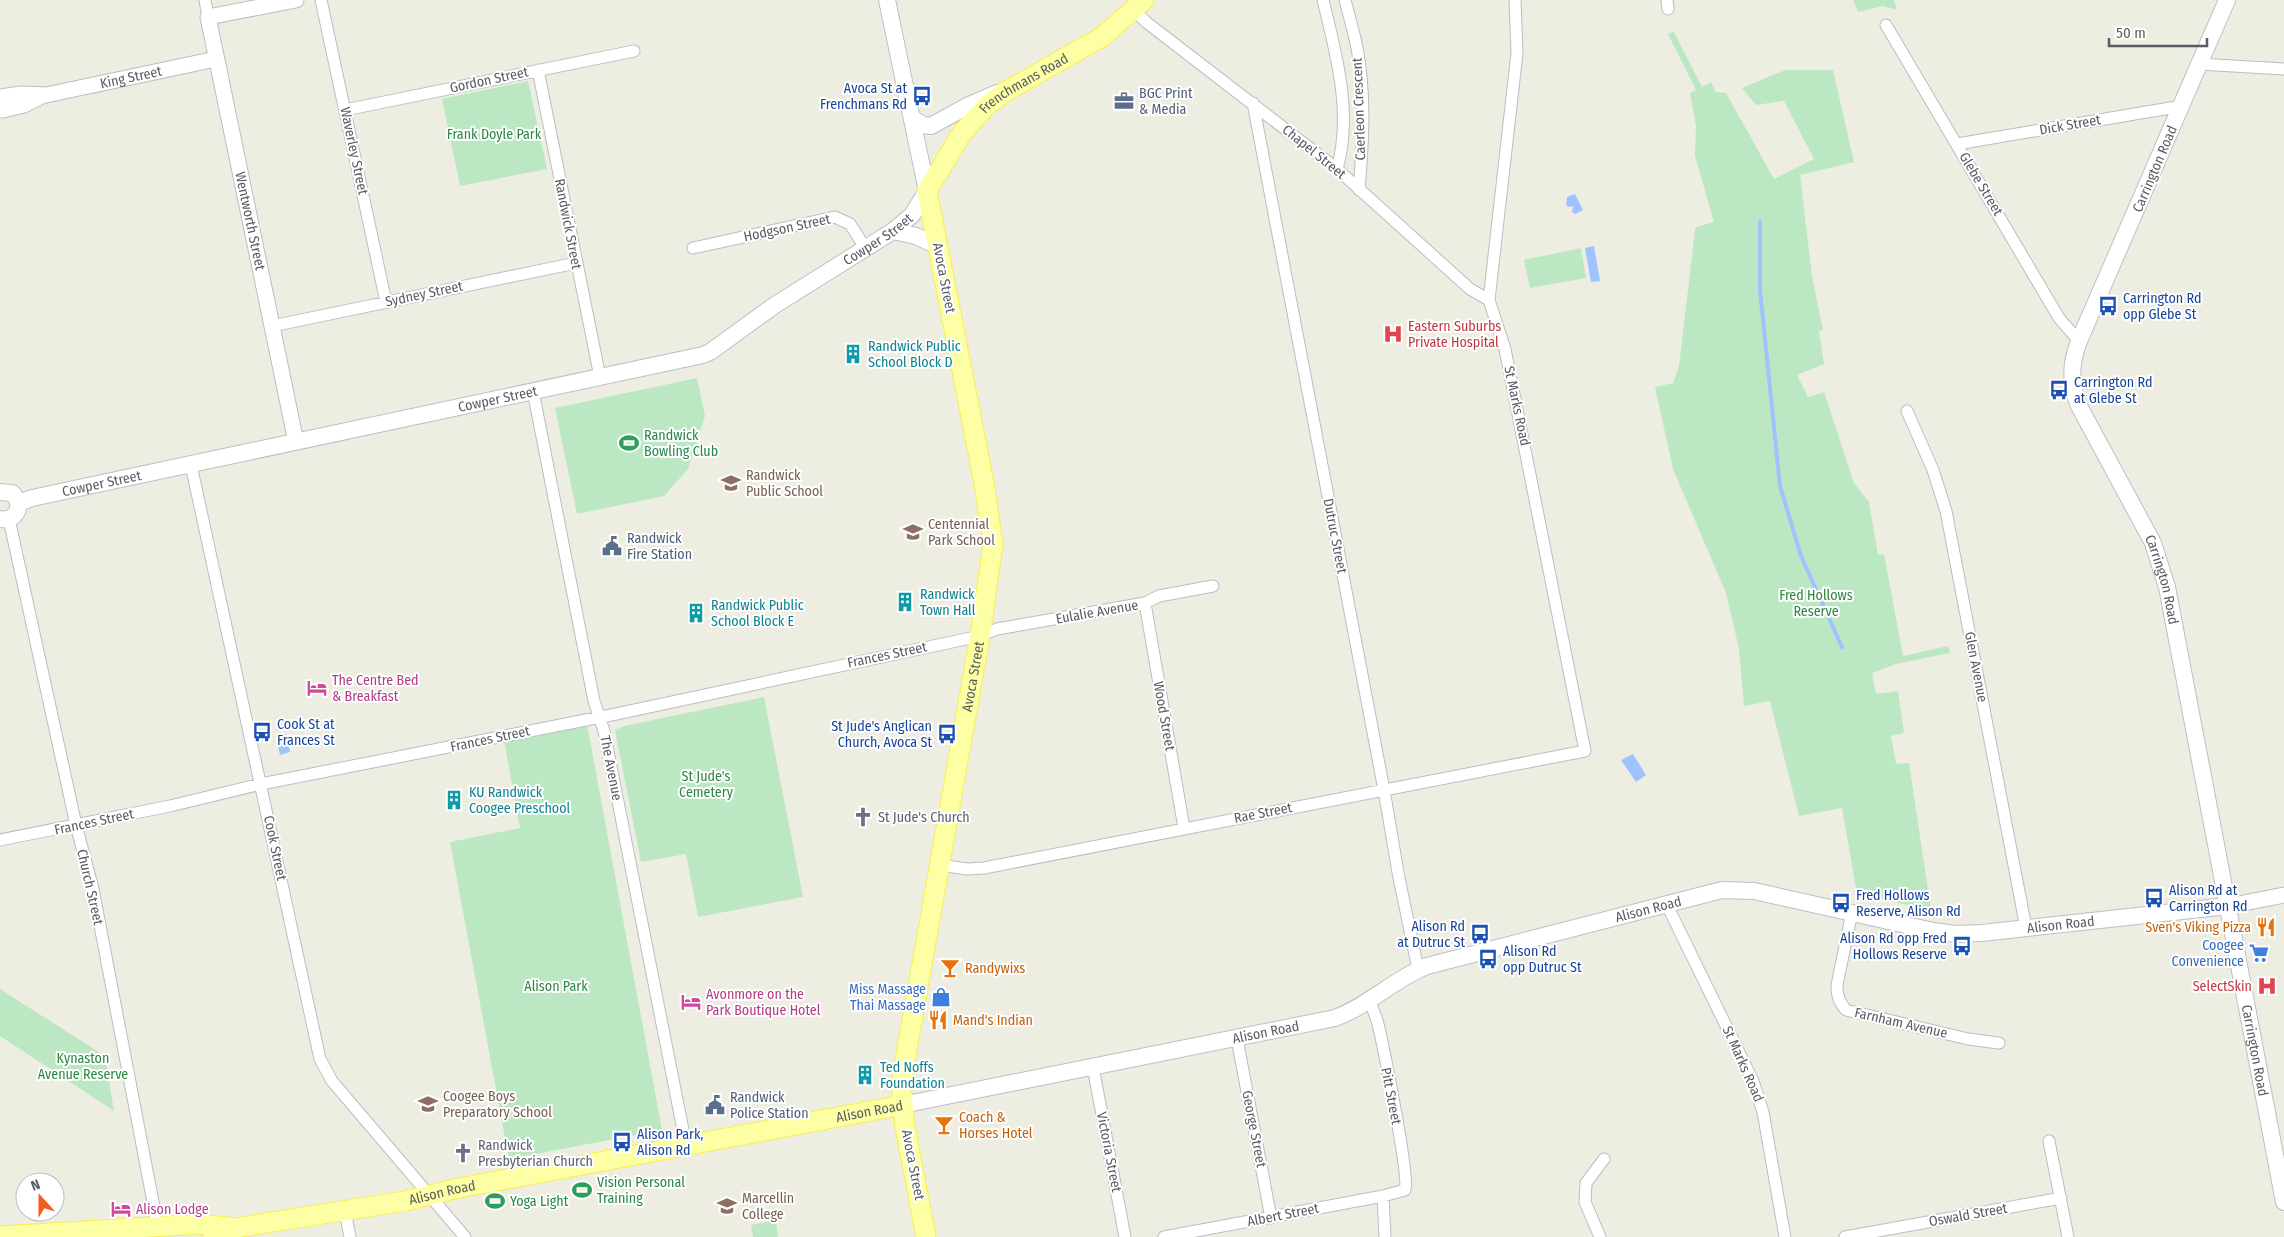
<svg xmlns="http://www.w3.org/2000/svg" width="2284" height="1237" font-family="'Fira Sans Condensed',sans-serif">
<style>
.green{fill:#bbe8c3}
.water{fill:#9fc3ff}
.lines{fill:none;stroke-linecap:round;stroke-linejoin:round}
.stream{stroke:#9fc3ff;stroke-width:4}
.minor-casing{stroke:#bbbdc4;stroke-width:13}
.tertiary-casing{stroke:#bbbdc4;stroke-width:17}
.secondary-casing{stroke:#bdbfc8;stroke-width:18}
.primary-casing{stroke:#fced4b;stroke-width:21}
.minor{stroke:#fff;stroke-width:11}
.tertiary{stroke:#fff;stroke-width:15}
.secondary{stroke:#fff;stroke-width:16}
.primary{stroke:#fcffa4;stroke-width:19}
.labels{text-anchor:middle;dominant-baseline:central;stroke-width:4;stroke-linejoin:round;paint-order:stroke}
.street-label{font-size:14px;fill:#595c63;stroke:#fff}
.transit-label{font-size:14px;fill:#164399;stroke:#fff;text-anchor:start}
.service-label{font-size:14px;fill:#4e5e75;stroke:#fff;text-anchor:start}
.park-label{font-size:14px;fill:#2e8643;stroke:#fff}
.health-label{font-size:14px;fill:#be3a42;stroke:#fff;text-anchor:start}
.culture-label{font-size:14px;fill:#0d838f;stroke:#fff;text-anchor:start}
.leisure-label{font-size:14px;fill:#27864d;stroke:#fff;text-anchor:start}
.education-label{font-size:14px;fill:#785e54;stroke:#fff;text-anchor:start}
.hotel-label{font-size:14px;fill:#b23c85;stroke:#fff;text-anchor:start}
.worship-label{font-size:14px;fill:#5b616d;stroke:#fff;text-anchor:start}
.food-label{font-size:14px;fill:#c56008;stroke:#fff;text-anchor:start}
.shop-label{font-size:14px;fill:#366cbe;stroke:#fff;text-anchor:end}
</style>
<rect width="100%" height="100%" fill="#eeede1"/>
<!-- green -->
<path class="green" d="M 1853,0 L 1894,0 L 1897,10 L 1883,6 L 1858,12 Z
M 1674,32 L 1702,87 L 1711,82 L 1716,92 L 1726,93 L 1774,179 L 1814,159 L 1784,101 L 1756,105 L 1742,88 L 1785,70 L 1833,70 L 1854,162 L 1800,175 L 1812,276 L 1823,330 L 1819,331 L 1824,364 L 1797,375 L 1808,397 L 1824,392 L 1854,483 L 1869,502 L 1878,555 L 1884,554 L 1903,656 L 1948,646 L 1950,653 L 1896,664 L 1872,673 L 1876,694 L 1898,691 L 1904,733 L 1891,736 L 1896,764 L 1909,763 L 1931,910 L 1857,894 L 1842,808 L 1799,816 L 1770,701 L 1744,706 L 1739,649 L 1726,593 L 1673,469 L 1655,387 L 1673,383 L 1679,366 L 1695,230 L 1696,227 L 1714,222 L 1695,156 L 1696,126 L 1690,93 L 1696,90 L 1668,34 Z
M 528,81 L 547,169 L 460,186 L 442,99 Z
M 1581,248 L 1586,278 L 1530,288 L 1524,260 Z
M 697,378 L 705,416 L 688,469 L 664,496 L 577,514 L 555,408 Z
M 764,697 L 803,897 L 698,917 L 686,854 L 641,862 L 615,730 L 624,726 Z
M 587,724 L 662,1130 L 509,1159 L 450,842 L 520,828 L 504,740 Z
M 0,989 L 105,1056 L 114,1111 L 0,1036 Z
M 776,1220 L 778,1237 L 753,1237 L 751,1225 Z"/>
<!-- water -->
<path class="water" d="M 1575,194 L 1583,210 L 1575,214 L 1572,212 L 1573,206 L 1568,207 L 1566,205 L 1567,197 Z
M 1594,246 L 1600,281 L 1591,282 L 1585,248 Z
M 286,734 L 290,752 L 280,755 L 276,736 Z
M 1633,754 L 1646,775 L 1636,782 L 1621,760 Z"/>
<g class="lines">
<!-- stream -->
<path class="stream" d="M 1760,222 L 1760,290 L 1780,486 L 1801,556 L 1842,647"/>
<defs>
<path id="minor" d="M 205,0 L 208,17
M 321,0 L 386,302
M 1323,0 C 1336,54 1353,113 1337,169
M 1345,0 C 1349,16 1354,32 1357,48 C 1366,95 1363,143 1359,190
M 1667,0 L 1668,9
M 1134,10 L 1146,22 L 1337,169 L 1470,289 L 1489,300
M 1886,25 L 2059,318 L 2079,341
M 2199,64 L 2284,69
M 538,70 L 600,377
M 1253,103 L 1384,790 L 1399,878 L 1418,969
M 345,110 L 634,51
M 1957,144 L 2182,106
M 693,248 L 835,217 L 850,224 L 866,249
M 272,326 L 576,263
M 533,391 L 594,701 L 604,731 L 686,1145
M 1907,411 L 1933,470 L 1946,511 L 2026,928
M 191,465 L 320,1059 L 332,1081 L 465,1237
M 9,519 L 76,825 L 93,889 L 158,1228
M 1145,603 L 1184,828
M 0,840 L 170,806 L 261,784 L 616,714 L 980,636 L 997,629 L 1145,603 L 1159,596 L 1213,586
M 940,865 L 967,869 L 984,868 L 1585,751 L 1505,349 L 1489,300 L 1517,53 L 1515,0
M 1666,903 L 1753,1081 L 1763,1112 L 1785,1237
M 1852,912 L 1837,985 C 1837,996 1839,1002 1846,1010 L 1968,1039 L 1999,1043
M 1237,1039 L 1271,1218
M 1093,1067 L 1125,1237
M 2049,1141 L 2068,1237
M 1383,1196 L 1385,1237
M 345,1211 L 350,1237
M 1164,1237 L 1383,1196 L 1405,1190 C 1410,1177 1383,1045 1378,1024 C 1376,1016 1372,1008 1369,999
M 1600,1237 L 1585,1202 L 1586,1183 L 1604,1159
M 1845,1237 L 2061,1198"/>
<g id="tertiary">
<path id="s1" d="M 1,97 L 21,94 L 46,95 L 216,59"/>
<path d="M 3,110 L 24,105 L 42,96"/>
<path d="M 296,442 L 208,17 L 296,0"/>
<path d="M 2228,906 L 2284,895"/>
</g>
<g id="secondary">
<path id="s2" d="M 2227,0 L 2079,341 C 2070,365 2070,383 2079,406 L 2153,543 L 2167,587 L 2284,1202"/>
<path d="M 912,118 L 923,125 L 931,126 L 969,105 L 997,93"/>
<path d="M 893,231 L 916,236 L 939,247"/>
<path d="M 0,492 L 12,493 C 25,505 16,522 0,519"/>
<path id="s3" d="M 19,503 L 32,498 L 703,355 L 710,352 L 775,305 L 893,231 L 912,215 L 927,191 L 887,0"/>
<path id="s4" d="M 902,1105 L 1335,1018 C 1368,1006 1394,979 1427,966 L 1722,890 L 1754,891 L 1933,931 L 1955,934 L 1982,933 L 2228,906"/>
</g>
<g id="primary">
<path d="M 0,1236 L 201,1224 L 234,1228"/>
<path id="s5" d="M 213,1237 L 235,1228 L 405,1201 L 459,1188 L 902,1105"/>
<path id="s6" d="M 926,1237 L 905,1127 L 901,1083 L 980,636 L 993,544 L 984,483 L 927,191 L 962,133 L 987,105 L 1005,92 L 1102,37 L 1144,0"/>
</g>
</defs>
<!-- minor casing -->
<use href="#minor" class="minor-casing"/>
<!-- tertiary casing -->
<use href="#tertiary" class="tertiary-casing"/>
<!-- secondary casing -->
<use href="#secondary" class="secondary-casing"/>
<!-- primary casing -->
<use href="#primary" class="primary-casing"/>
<!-- minor -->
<use href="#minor" class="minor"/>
<!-- tertiary -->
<use href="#tertiary" class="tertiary"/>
<!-- secondary -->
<use href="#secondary" class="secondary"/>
<!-- primary -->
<use href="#primary" class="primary"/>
</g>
<!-- icons -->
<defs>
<symbol id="bus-bare" viewBox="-9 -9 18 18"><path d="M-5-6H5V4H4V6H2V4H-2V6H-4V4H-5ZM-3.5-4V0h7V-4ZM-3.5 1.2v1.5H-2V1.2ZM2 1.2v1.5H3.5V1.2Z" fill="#1a4fb4" stroke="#fff" stroke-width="2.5" paint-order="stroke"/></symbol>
<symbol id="office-bare" viewBox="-9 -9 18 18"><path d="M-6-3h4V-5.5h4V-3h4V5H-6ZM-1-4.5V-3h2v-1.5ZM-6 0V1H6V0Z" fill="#5c6f8a" stroke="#fff" stroke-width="2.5" paint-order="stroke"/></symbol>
<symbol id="hospital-bare" viewBox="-9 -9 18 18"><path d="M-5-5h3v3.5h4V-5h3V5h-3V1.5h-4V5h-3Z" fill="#e0444e" stroke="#fff" stroke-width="2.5" paint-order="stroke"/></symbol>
<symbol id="building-bare" viewBox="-9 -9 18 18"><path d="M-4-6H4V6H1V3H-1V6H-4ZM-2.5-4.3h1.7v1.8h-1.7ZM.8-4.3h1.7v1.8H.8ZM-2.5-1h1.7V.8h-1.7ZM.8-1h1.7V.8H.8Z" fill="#0f9aa8" stroke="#fff" stroke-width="2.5" paint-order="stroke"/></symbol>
<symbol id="stadium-bare" viewBox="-9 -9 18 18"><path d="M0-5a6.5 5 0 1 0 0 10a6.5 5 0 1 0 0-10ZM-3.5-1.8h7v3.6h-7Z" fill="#2e9e5b" stroke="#fff" stroke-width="2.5" paint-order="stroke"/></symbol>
<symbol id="school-bare" viewBox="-9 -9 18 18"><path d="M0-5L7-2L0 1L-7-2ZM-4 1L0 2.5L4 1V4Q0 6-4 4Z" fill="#8d6e63" stroke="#fff" stroke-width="2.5" paint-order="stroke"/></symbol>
<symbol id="civic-bare" viewBox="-9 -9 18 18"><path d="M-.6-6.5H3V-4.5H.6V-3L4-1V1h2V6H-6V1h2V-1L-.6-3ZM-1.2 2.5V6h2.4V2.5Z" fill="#5c6f8a" stroke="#fff" stroke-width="2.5" paint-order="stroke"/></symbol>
<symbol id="hotel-bare" viewBox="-9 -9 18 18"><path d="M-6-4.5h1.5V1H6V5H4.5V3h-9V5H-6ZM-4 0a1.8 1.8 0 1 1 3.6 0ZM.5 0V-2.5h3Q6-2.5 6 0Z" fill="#d1479c" stroke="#fff" stroke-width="2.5" paint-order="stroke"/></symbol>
<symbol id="church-bare" viewBox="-9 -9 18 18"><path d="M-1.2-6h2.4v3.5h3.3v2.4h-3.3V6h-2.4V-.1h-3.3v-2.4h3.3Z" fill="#6b7280" stroke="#fff" stroke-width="2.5" paint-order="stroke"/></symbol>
<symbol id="restaurant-bare" viewBox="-9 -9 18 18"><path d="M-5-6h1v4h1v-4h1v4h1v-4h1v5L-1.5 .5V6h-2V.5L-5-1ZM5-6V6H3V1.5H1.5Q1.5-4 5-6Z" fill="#e8710a" stroke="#fff" stroke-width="2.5" paint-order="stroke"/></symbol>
<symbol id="supermarket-bare" viewBox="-9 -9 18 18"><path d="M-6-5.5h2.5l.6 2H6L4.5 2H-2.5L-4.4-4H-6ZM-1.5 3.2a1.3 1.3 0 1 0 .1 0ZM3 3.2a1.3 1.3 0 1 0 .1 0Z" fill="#3f7fe0" stroke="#fff" stroke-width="2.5" paint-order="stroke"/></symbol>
<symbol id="bar-bare" viewBox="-9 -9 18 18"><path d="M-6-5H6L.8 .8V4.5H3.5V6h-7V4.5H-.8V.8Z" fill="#e8710a" stroke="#fff" stroke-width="2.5" paint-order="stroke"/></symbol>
<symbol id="shop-bare" viewBox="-9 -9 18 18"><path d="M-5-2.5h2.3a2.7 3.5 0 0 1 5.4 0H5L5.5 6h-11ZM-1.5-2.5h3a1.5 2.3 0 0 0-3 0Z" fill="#3f7fe0" stroke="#fff" stroke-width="2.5" paint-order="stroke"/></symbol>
</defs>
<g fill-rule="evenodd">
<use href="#bus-bare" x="908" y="82" width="28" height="28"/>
<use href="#office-bare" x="1110" y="87" width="28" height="28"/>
<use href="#bus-bare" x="2094" y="292" width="28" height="28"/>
<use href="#hospital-bare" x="1379" y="320" width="28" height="28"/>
<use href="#building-bare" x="839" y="340" width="28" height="28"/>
<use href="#bus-bare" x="2045" y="376" width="28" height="28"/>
<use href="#stadium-bare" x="615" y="429" width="28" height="28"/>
<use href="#school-bare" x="717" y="469" width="28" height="28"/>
<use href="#school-bare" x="899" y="518" width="28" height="28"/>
<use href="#civic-bare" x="598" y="532" width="28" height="28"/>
<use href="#building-bare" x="891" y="588" width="28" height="28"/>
<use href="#building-bare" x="682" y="599" width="28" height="28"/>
<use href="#hotel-bare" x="303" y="674" width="28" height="28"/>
<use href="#bus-bare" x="248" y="718" width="28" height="28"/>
<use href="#bus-bare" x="933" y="720" width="28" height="28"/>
<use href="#building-bare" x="440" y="786" width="28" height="28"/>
<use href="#church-bare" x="849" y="803" width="28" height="28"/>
<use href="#bus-bare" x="2140" y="884" width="28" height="28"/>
<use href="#bus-bare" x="1827" y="889" width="28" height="28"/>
<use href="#restaurant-bare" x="2252" y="913" width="28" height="28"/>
<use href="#bus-bare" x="1466" y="920" width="28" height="28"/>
<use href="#bus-bare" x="1948" y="932" width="28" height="28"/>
<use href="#supermarket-bare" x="2245" y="939" width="28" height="28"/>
<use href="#bus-bare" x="1474" y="945" width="28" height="28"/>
<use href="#bar-bare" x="936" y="954" width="28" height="28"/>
<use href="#hospital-bare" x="2253" y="972" width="28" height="28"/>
<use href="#shop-bare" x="927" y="983" width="28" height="28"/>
<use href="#hotel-bare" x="677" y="988" width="28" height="28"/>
<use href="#restaurant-bare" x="924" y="1006" width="28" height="28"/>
<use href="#building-bare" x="851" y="1061" width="28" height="28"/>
<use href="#school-bare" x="414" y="1090" width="28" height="28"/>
<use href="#civic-bare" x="701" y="1091" width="28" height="28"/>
<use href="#bar-bare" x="930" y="1111" width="28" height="28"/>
<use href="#bus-bare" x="608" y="1128" width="28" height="28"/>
<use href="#church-bare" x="449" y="1139" width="28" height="28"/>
<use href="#stadium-bare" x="568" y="1176" width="28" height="28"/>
<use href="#stadium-bare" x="481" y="1187" width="28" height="28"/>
<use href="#school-bare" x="713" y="1192" width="28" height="28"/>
<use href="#hotel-bare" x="107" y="1195" width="28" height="28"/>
</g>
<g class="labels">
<!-- street labels -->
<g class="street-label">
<text stroke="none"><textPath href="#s1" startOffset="132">King Street</textPath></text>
<text transform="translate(489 80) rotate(-12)">Gordon Street</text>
<text stroke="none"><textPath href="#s6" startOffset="1210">Frenchmans Road</textPath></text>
<text transform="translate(1359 109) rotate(-92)">Caerleon Crescent</text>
<text transform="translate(2070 125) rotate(-10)">Dick Street</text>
<text transform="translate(354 151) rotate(78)">Waverley Street</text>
<text transform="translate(1314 152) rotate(39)">Chapel Street</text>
<text transform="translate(2155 169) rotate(-67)">Carrington Road</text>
<text transform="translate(1981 184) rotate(59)">Glebe Street</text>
<text transform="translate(250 221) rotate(78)">Wentworth Street</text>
<text transform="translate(568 224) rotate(79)">Randwick Street</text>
<text transform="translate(787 228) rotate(-12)">Hodgson Street</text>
<text stroke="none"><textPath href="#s3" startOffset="910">Cowper Street</textPath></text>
<text transform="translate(944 278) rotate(79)">Avoca Street</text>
<text transform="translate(424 294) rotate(-12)">Sydney Street</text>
<text stroke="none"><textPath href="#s3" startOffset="490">Cowper Street</textPath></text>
<text transform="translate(1517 406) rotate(78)">St Marks Road</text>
<text stroke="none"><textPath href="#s3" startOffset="85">Cowper Street</textPath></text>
<text transform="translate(1335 536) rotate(79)">Dutruc Street</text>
<text stroke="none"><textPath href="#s2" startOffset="632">Carrington Road</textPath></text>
<text transform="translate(1097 612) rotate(-10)">Eulalie Avenue</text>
<text transform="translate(887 655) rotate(-12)">Frances Street</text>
<text transform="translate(1976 667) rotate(79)">Glen Avenue</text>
<text stroke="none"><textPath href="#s6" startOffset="569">Avoca Street</textPath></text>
<text transform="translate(1164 716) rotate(80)">Wood Street</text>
<text transform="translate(490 739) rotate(-12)">Frances Street</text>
<text transform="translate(611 768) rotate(79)">The Avenue</text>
<text transform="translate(1263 813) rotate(-11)">Rae Street</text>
<text transform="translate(94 822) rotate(-12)">Frances Street</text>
<text transform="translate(275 848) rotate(78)">Cook Street</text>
<text transform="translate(90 887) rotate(77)">Church Street</text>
<text stroke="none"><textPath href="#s4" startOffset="776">Alison Road</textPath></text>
<text stroke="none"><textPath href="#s4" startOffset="1196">Alison Road</textPath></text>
<text transform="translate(1901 1023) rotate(13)">Farnham Avenue</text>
<text stroke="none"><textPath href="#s4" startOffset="371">Alison Road</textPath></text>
<text stroke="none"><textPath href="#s2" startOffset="1112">Carrington Road</textPath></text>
<text transform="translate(1743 1064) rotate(66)">St Marks Road</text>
<text transform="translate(1391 1096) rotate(79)">Pitt Street</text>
<text stroke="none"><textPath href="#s5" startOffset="669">Alison Road</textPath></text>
<text transform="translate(1254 1129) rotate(79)">George Street</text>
<text transform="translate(1109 1152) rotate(79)">Victoria Street</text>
<text transform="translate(913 1165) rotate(79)">Avoca Street</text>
<text stroke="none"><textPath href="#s5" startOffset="234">Alison Road</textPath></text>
<text transform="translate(1283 1215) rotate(-11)">Albert Street</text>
<text transform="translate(1968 1215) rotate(-10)">Oswald Street</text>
</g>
<!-- transit labels -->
<g class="transit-label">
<text x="907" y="88" text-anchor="end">Avoca St at<tspan x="907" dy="16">Frenchmans Rd</tspan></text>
<text x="2123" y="298">Carrington Rd<tspan x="2123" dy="16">opp Glebe St</tspan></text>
<text x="2074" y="382">Carrington Rd<tspan x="2074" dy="16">at Glebe St</tspan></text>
<text x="277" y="724">Cook St at<tspan x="277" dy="16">Frances St</tspan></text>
<text x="932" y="726" text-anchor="end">St Jude's Anglican<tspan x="932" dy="16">Church, Avoca St</tspan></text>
<text x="2169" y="890">Alison Rd at<tspan x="2169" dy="16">Carrington Rd</tspan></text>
<text x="1856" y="895">Fred Hollows<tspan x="1856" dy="16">Reserve, Alison Rd</tspan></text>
<text x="1465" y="926" text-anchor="end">Alison Rd<tspan x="1465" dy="16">at Dutruc St</tspan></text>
<text x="1947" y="938" text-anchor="end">Alison Rd opp Fred<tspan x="1947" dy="16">Hollows Reserve</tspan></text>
<text x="1503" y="951">Alison Rd<tspan x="1503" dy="16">opp Dutruc St</tspan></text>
<text x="637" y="1134">Alison Park,<tspan x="637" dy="16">Alison Rd</tspan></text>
</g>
<!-- service labels -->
<g class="service-label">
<text x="1139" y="93">BGC Print<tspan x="1139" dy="16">&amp; Media</tspan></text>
<text x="627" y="538">Randwick<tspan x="627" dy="16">Fire Station</tspan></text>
<text x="730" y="1097">Randwick<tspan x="730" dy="16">Police Station</tspan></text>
</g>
<!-- park labels -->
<g class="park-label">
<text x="494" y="134">Frank Doyle Park</text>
<text x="1816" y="595">Fred Hollows<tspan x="1816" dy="16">Reserve</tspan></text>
<text x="706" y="776">St Jude's<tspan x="706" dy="16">Cemetery</tspan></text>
<text x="556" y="986">Alison Park</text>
<text x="83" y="1058">Kynaston<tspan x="83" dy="16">Avenue Reserve</tspan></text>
</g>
<!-- health labels -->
<g class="health-label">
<text x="1408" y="326">Eastern Suburbs<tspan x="1408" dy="16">Private Hospital</tspan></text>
<text x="2252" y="986" text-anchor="end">SelectSkin</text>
</g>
<!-- culture labels -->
<g class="culture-label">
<text x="868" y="346">Randwick Public<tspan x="868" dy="16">School Block D</tspan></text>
<text x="920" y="594">Randwick<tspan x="920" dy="16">Town Hall</tspan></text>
<text x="711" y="605">Randwick Public<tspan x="711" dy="16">School Block E</tspan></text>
<text x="469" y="792">KU Randwick<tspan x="469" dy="16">Coogee Preschool</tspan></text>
<text x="880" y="1067">Ted Noffs<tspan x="880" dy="16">Foundation</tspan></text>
</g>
<!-- leisure labels -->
<g class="leisure-label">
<text x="644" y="435">Randwick<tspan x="644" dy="16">Bowling Club</tspan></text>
<text x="597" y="1182">Vision Personal<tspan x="597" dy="16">Training</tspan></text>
<text x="510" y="1201">Yoga Light</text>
</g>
<!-- education labels -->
<g class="education-label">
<text x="746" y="475">Randwick<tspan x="746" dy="16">Public School</tspan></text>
<text x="928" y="524">Centennial<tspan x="928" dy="16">Park School</tspan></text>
<text x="443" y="1096">Coogee Boys<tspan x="443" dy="16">Preparatory School</tspan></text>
<text x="742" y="1198">Marcellin<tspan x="742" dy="16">College</tspan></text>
</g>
<!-- hotel labels -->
<g class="hotel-label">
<text x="332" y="680">The Centre Bed<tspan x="332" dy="16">&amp; Breakfast</tspan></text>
<text x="706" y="994">Avonmore on the<tspan x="706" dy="16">Park Boutique Hotel</tspan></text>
<text x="136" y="1209">Alison Lodge</text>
</g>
<!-- worship labels -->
<g class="worship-label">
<text x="878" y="817">St Jude's Church</text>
<text x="478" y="1145">Randwick<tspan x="478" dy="16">Presbyterian Church</tspan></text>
</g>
<!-- food labels -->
<g class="food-label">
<text x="2251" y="927" text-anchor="end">Sven's Viking Pizza</text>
<text x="965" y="968">Randywixs</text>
<text x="953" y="1020">Mand's Indian</text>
<text x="959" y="1117">Coach &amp;<tspan x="959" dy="16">Horses Hotel</tspan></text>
</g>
<!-- shop labels -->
<g class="shop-label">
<text x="2244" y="945">Coogee<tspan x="2244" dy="16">Convenience</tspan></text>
<text x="926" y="989">Miss Massage<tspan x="926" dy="16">Thai Massage</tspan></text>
</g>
</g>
<!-- north arrow -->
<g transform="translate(40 1197) rotate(339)"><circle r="24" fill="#ffffff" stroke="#bdbec1"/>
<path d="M0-4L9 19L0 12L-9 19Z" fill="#f6591e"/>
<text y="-8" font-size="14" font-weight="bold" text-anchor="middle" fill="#595c63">N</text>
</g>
<!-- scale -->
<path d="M2109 38v8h98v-8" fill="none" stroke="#595c63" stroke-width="2.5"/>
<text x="2116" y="38" font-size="15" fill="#595c63" stroke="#ffffff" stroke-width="4" paint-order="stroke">50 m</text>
</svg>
